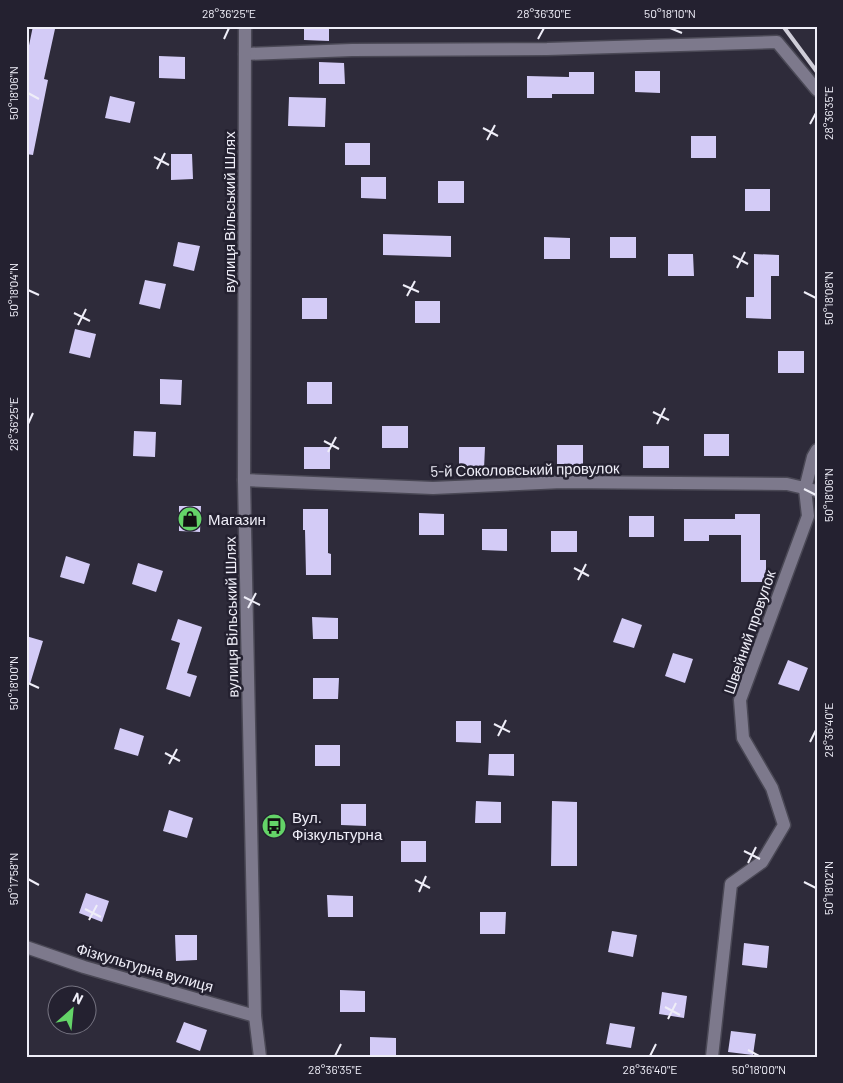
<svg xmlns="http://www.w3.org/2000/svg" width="843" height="1083" font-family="Barlow,sans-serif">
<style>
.building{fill:#d3cbf6}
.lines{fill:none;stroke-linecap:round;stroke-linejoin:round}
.minor-casing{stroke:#4a4855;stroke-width:15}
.tertiary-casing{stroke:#4a4855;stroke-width:15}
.minor{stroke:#7d798c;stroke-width:12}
.tertiary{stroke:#7d798c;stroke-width:12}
.rail{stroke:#cfcdd8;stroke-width:4}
.ticks{fill:none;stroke:#efeef8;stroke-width:2}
.labels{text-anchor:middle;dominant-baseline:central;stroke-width:5;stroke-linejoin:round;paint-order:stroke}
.street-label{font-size:15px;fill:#efeef8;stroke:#242130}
.poi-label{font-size:15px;fill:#efeef8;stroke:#242130;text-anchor:start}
.neatline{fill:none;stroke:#efeef8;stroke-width:2}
.ticks-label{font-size:12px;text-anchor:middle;fill:#efeef8}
</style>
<rect width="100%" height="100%" fill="#2e2b3a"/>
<!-- building -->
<path class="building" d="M 33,26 L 55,29 L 44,79 L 48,80 L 33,155 L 26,154 L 26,60 Z
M 304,26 L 329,26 L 329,41 L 304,40 Z
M 159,56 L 185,57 L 185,79 L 159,78 Z
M 319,62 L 344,63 L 345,84 L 319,84 Z
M 635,71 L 660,71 L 660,93 L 635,92 Z
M 569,72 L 594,72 L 594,94 L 552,94 L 552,98 L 527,98 L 527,76 L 569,77 Z
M 110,96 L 135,102 L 130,123 L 105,118 Z
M 289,97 L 326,98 L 325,127 L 288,126 Z
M 691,136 L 716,136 L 716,158 L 691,158 Z
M 345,143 L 370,143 L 370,165 L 345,165 Z
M 171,154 L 192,154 L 193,179 L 171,180 Z
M 361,177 L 386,177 L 386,199 L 361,198 Z
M 438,181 L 464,181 L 464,203 L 438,203 Z
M 745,189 L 770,189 L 770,211 L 745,211 Z
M 383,234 L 451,236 L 451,257 L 383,255 Z
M 544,237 L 570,238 L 570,259 L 544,259 Z
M 610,237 L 636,237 L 636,258 L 610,258 Z
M 178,242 L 200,246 L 194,271 L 173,266 Z
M 668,254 L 693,254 L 694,276 L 668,276 Z
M 754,254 L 779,255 L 779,276 L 771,276 L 771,319 L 746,318 L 746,297 L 754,297 Z
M 145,280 L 166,284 L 160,309 L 139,304 Z
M 302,298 L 327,298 L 327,319 L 302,319 Z
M 415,301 L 440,301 L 440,323 L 415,323 Z
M 75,329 L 96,334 L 90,358 L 69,353 Z
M 778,351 L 804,351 L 804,373 L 778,373 Z
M 160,379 L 182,380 L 181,405 L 160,404 Z
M 307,382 L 332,382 L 332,404 L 307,404 Z
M 382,426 L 408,426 L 408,448 L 382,448 Z
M 134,431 L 156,432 L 155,457 L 133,456 Z
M 704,434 L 729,434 L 729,456 L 704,456 Z
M 557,445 L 583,445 L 583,467 L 557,466 Z
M 643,446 L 669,446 L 669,468 L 643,468 Z
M 304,447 L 330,447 L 330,469 L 304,469 Z
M 459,447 L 485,447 L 484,469 L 459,469 Z
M 179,506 L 201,506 L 200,532 L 179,531 Z
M 303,509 L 328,509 L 328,553 L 331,554 L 331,575 L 306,575 L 305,530 L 303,530 Z
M 419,513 L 444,514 L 444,535 L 419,535 Z
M 735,514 L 760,514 L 760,560 L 766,560 L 766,582 L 741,582 L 741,535 L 709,535 L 709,541 L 684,541 L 684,519 L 735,519 Z
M 629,516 L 654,516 L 654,537 L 629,537 Z
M 482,529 L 507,529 L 507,551 L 482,550 Z
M 551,531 L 577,531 L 577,552 L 551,552 Z
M 66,556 L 90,564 L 84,584 L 60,577 Z
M 138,563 L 163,571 L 156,592 L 132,584 Z
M 312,617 L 338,618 L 338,639 L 313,639 Z
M 622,618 L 642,625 L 634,648 L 613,642 Z
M 178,619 L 202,627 L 187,673 L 197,676 L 190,697 L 166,689 L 180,643 L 171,640 Z
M 26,636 L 43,641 L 30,684 L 26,684 Z
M 673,653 L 693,659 L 685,683 L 665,676 Z
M 788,660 L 808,668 L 799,691 L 778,684 Z
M 313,678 L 339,678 L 338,699 L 313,699 Z
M 456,721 L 481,721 L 481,743 L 456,742 Z
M 120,728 L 144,736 L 138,756 L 114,749 Z
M 315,745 L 340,745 L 340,766 L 315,766 Z
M 489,754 L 514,754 L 514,776 L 488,775 Z
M 476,801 L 501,802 L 501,823 L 475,823 Z
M 552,801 L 577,802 L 577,866 L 551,866 Z
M 341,804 L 366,804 L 366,826 L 341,825 Z
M 169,810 L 193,818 L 187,838 L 163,831 Z
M 401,841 L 426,841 L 426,862 L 401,862 Z
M 86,893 L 109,901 L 102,922 L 79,913 Z
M 327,895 L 353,896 L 353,917 L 328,917 Z
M 480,912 L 506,912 L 505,934 L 480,934 Z
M 612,931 L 637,935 L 633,957 L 608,952 Z
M 175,935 L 197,935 L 197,960 L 176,961 Z
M 744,943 L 769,946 L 767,968 L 742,965 Z
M 340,990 L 365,991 L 365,1012 L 340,1012 Z
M 662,992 L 687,996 L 684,1018 L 659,1014 Z
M 184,1022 L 207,1030 L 200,1051 L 176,1042 Z
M 610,1023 L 635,1027 L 631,1048 L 606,1044 Z
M 731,1031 L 756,1034 L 753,1055 L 728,1052 Z
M 370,1037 L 396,1038 L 396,1057 L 370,1057 Z"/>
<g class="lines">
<defs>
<path id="minor" d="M 245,54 L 352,50 L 547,49 L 777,42 L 817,90
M 244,480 L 433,488 L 562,482 L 787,484 L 817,491
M 26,947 L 84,967 L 255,1016
M 712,1057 L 731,884 L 762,862 L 784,825 L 772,788 L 743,738 L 740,700 L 808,516 L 805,489 L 813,457 L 817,450"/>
<path id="tertiary" d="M 245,26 L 244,480 L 255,1016 L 260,1057"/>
</defs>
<!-- minor casing -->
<use href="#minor" class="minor-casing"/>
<!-- tertiary casing -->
<use href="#tertiary" class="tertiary-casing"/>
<!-- minor -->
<use href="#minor" class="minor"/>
<!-- tertiary -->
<use href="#tertiary" class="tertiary"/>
<!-- rail -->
<path class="rail" d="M 783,26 L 817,72"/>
</g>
<!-- ticks -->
<path class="ticks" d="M 670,28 L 682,33M 224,39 L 229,28M 538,39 L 544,28M 28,93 L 39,99M 810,124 L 816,113M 483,128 L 498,136M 487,140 L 495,125M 154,157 L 169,165M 157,169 L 165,153M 733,256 L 748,264M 737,268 L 745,252M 403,285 L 419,292M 28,290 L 39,295M 804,292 L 816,298M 407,296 L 415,281M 74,313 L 90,321M 78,325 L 86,309M 653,412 L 669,420M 28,424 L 33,413M 657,424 L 665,408M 324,441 L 339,449M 328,452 L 336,437M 804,489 L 816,495M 574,568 L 589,576M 578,580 L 586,564M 244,597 L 260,605M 248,608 L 256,593M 28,683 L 39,688M 494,724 L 510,732M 498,736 L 506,720M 810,742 L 816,730M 165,753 L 180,761M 169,764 L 177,749M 744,851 L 760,859M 748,863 L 756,847M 28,879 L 39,885M 415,880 L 430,888M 804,882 L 816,888M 419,892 L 426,876M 85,909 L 101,917M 89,920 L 97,905M 665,1007 L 680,1015M 668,1019 L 676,1003M 748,1050 L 759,1056M 335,1056 L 341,1044M 650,1056 L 656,1044"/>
<!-- icons -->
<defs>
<symbol id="shop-disc" viewBox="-11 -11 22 22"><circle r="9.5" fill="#64d468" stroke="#242130"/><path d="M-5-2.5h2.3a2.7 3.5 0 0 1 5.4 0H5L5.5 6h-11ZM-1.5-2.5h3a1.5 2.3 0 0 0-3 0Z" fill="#111"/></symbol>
<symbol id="bus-disc" viewBox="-11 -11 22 22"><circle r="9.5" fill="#64d468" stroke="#242130"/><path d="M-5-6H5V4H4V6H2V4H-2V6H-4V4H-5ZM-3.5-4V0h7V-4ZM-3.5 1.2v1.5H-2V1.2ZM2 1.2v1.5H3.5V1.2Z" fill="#111"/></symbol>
</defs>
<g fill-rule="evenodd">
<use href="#shop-disc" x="176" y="505" width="28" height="28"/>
<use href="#bus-disc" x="260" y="812" width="28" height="28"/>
</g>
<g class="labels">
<!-- street labels -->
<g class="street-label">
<text transform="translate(229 212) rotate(-90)">вулиця Вільський Шлях</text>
<text transform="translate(525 469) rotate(-1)">5-й Соколовський провулок</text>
<text transform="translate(231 617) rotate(-91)">вулиця Вільський Шлях</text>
<text transform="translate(749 632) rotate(-71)">Швейний провулок</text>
<text transform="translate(145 967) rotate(16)">Фізкультурна вулиця</text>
</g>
<!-- poi labels -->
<g class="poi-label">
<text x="208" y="519">Магазин</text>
<text x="292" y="817">Вул.<tspan x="292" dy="17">Фізкультурна</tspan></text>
</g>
</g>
<!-- border -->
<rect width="843" height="1083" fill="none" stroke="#242130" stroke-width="55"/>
<!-- north arrow -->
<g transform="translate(72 1010) rotate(27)"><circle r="24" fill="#242130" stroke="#757380"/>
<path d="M0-4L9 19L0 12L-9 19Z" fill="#64d468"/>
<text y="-8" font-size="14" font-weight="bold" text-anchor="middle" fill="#efeef8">N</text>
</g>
<rect x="28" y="28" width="788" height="1028" class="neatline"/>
<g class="ticks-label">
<text x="229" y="18">28°36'25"E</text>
<text x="544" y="18">28°36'30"E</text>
<text x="670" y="18">50°18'10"N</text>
<text transform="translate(14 93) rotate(-90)" y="4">50°18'06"N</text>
<text transform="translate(829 113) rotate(-90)" y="4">28°36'35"E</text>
<text transform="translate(14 290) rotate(-90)" y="4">50°18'04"N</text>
<text transform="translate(829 298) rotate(-90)" y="4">50°18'08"N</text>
<text transform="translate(14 424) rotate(-90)" y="4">28°36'25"E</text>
<text transform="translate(829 495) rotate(-90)" y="4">50°18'06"N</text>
<text transform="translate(14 683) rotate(-90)" y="4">50°18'00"N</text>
<text transform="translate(829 730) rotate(-90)" y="4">28°36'40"E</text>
<text transform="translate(14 879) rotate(-90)" y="4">50°17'58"N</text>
<text transform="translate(829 888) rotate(-90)" y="4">50°18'02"N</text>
<text x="335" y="1074">28°36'35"E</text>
<text x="650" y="1074">28°36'40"E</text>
<text x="759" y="1074">50°18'00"N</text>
</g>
</svg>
